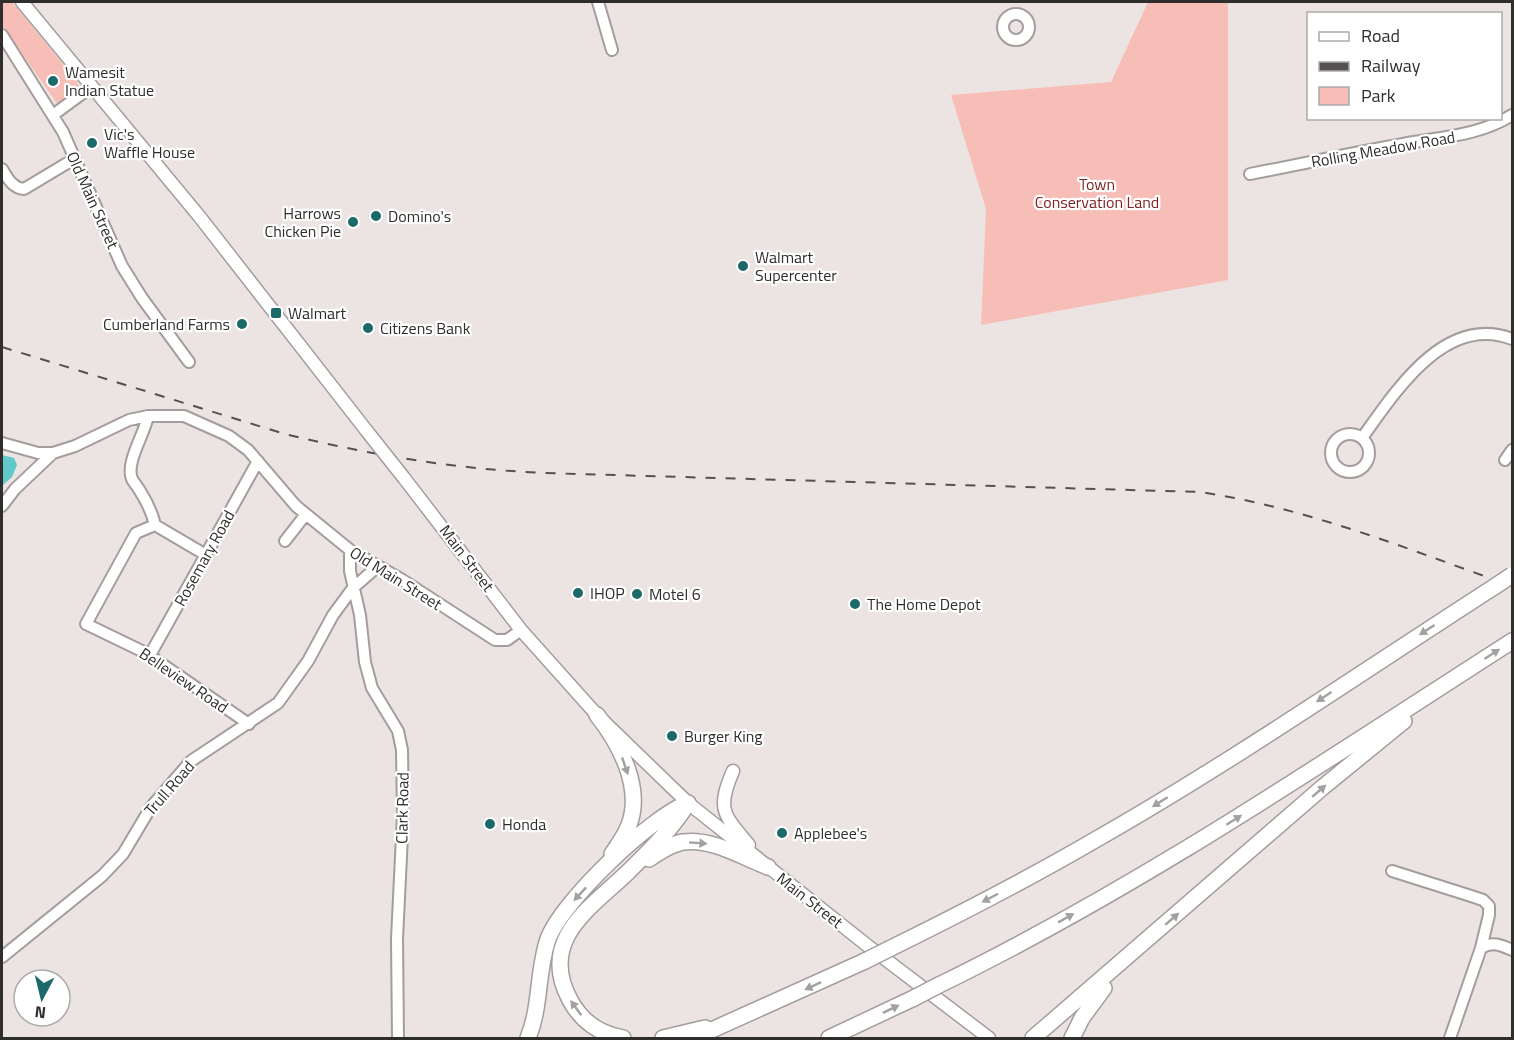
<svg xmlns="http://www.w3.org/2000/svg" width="1514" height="1040" font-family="'Titillium Web',sans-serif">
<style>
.green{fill:#f7beb8}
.water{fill:#61c9c9}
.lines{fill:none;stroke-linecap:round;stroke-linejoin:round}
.minor-casing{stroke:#a49d9c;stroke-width:14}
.major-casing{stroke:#a49d9c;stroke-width:15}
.highway-casing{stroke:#a49d9c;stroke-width:18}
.minor{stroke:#fff;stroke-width:10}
.major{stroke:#fff;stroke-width:12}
.highway{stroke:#fff;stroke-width:15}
.rail{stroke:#555151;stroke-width:2;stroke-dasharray:10 10;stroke-linecap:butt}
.major-bridge-casing{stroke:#a49d9c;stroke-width:15;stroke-linecap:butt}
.highway-bridge-casing{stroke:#a49d9c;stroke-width:18;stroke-linecap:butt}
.major-bridge{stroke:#fff;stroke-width:12}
.highway-bridge{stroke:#fff;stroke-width:15}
.oneway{fill:#a2a0a0}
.poi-dot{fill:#1c696a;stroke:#fff;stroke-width:2}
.labels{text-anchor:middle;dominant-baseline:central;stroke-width:4.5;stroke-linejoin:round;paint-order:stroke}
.poi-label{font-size:16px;fill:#302d2d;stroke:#fff;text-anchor:start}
.street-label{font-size:16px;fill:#302d2d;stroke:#fff}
.park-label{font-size:16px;fill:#7f2423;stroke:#fff}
</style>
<rect width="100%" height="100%" fill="#ece4e3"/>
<!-- green -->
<path class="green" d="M 2,2 L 12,2 L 76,80 L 79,87 L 58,105 L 2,25 Z
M 1148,2 L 1228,2 L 1228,280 L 981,325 L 986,209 L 951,95 L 1111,82 Z"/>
<!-- water -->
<path class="water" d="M 2,455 L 14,458 L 17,465 L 12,477 L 2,486 Z"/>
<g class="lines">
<defs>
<path id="minor" d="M 598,2 L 612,50
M1003 27a13 13 0 1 1 26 0a13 13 0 1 1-26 0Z
M 2,35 L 63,132 L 122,266 L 142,298 L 189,362
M 53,115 L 91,87
M 2,169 C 7,177 12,188 24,189 L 74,159
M 1250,174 C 1301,164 1352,153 1403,144 C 1440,137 1479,136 1512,115
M 148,416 C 145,433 125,463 132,479 C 134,483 138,487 140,491 C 147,502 152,512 155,525
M1331 453a19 19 0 1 1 38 0a19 19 0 1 1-38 0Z
M 1362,438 C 1395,392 1445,313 1512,339
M 2,443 L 38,453 L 53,453 L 75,446 L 129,420 L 148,416 L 184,416 L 229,436 L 248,450 L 296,506 L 350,550 L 401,579 L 495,640 L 507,640 L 521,630
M 1505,460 L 1512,450
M 2,506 L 15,489 L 53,453
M 155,525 L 136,533 L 86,624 L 146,653 L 249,724
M 155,525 L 206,555
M 285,541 L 306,514
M 350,550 L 350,571 L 360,615 L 365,662 L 372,688 L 398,731 L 402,750 L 403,815 L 397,939 L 398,1038
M 150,655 L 258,461
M 1392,871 L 1468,895 L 1483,900 L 1489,906 L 1489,915 L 1481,948 L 1450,1038
M 1481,948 C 1492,941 1501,945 1512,950
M 2,957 L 102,876 L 123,854 L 151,807 L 191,761 L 278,703 L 308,661 L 333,615 L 353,588 L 377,567"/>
<path id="major" d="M 22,2 L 199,216 L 366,430
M 404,478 L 521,630 L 597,715 L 688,803 L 868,946 L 989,1038
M 733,771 C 716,810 724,815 749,845"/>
<path id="highway" d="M 597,715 C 620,744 643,788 629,825 C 625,836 618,845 612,854
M 649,859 C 659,852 671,844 683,842 C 712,838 742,857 768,867
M 891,948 C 960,914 1028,879 1095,840 C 1232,762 1362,672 1494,587
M 939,985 C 1140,887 1325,761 1512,641
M 528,1038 C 541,1007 537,971 548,939 C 562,901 651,817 688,803
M 623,1038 C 600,1034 581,1021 570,1000 C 537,939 592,907 628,872 C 650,850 672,829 688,803
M 663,1038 L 705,1028
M 694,1038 L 865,961
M 829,1038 L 914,998
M 1033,1038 L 1323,787 L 1404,721
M 1072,1038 L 1082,1018 L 1104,988"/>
</defs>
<!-- minor casing -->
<use href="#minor" class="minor-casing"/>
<!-- major casing -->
<use href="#major" class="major-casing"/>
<!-- highway casing -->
<use href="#highway" class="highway-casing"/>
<!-- minor -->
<use href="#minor" class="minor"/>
<!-- major -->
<use href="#major" class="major"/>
<!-- highway -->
<use href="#highway" class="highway"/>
<!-- rail -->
<path class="rail" d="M 2,347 L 285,434 C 370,455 456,469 544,473 L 1200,492 C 1308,508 1410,550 1512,586"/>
<defs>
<path id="major-bridge" d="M 366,430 L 404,478"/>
<path id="highway-bridge" d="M 1494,587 L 1512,575
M 865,961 L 891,948
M 914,998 L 939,985"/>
</defs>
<!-- major-bridge casing -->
<use href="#major-bridge" class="major-bridge-casing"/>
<!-- highway-bridge casing -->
<use href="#highway-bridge" class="highway-bridge-casing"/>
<!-- major-bridge -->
<use href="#major-bridge" class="major-bridge"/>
<!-- highway-bridge -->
<use href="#highway-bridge" class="highway-bridge"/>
</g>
<!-- one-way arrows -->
<defs><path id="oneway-solid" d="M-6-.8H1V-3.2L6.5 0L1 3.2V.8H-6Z" transform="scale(1.5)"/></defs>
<g class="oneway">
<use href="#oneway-solid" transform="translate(1427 630) rotate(147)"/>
<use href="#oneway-solid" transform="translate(1492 654) rotate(-33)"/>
<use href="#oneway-solid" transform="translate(1324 697) rotate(147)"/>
<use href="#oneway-solid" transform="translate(625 766) rotate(71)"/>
<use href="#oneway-solid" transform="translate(1319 791) rotate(-41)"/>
<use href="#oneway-solid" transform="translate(1160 802) rotate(148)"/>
<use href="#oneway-solid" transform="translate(1234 820) rotate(-32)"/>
<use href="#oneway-solid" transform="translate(698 843) rotate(4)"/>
<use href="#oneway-solid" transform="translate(580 894) rotate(133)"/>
<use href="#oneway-solid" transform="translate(990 898) rotate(152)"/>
<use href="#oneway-solid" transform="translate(1066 918) rotate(-29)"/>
<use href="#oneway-solid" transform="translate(1172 919) rotate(-41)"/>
<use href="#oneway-solid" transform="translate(813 986) rotate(155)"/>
<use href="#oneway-solid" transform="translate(576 1008) rotate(-126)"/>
<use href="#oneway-solid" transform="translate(891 1009) rotate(-26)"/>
</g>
<!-- markers -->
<g class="poi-dot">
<circle cx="53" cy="81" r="6"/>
<circle cx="92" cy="143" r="6"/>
<circle cx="376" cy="216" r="6"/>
<circle cx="353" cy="222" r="6"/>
<circle cx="743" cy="266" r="6"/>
<rect x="270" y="307" width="12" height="12" rx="3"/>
<circle cx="242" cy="324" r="6"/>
<circle cx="368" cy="328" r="6"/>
<circle cx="578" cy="593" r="6"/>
<circle cx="637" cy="594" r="6"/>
<circle cx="855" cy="604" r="6"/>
<circle cx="672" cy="736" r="6"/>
<circle cx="490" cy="824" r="6"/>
<circle cx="782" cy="833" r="6"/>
</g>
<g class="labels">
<!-- poi labels -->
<g class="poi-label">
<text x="65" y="72">Wamesit<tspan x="65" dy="18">Indian Statue</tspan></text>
<text x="104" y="134">Vic's<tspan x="104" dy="18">Waffle House</tspan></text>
<text x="341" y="213" text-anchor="end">Harrows<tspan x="341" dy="18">Chicken Pie</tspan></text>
<text x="388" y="216">Domino's</text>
<text x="755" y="257">Walmart<tspan x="755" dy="18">Supercenter</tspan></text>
<text x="288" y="313">Walmart</text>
<text x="230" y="324" text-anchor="end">Cumberland Farms</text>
<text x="380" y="328">Citizens Bank</text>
<text x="590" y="593">IHOP</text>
<text x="649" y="594">Motel 6</text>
<text x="867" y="604">The Home Depot</text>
<text x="684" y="736">Burger King</text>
<text x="502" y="824">Honda</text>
<text x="794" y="833">Applebee's</text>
</g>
<!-- street labels -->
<g class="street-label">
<text transform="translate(1383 149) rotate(-10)">Rolling Meadow Road</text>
<text transform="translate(93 200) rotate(66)">Old Main Street</text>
<text transform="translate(204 558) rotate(-61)">Rosemary Road</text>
<text transform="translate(467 558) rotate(53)">Main Street</text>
<text transform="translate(396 578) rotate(32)">Old Main Street</text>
<text transform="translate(184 680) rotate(34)">Belleview Road</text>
<text transform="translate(169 788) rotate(-49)">Trull Road</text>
<text transform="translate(402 808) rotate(-89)">Clark Road</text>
<text transform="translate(810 900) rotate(38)">Main Street</text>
</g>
<!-- park labels -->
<g class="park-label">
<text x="1097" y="184">Town<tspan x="1097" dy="18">Conservation Land</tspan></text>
</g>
</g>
<!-- border -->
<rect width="1514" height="1040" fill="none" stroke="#302d2d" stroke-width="6"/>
<!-- legend -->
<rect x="1307" y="12" width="195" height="108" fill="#ffffff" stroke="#acabab" stroke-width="1.5"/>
<rect x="1319" y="32" width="30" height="9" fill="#ffffff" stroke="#acabab" stroke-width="1.5"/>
<text x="1361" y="42" font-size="18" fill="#302d2d">Road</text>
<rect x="1319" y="62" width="30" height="9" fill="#555151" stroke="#acabab" stroke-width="1.5"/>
<text x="1361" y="72" font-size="18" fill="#302d2d">Railway</text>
<rect x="1319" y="87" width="30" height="18" fill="#f7beb8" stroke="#acabab" stroke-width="1.5"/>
<text x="1361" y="102" font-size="18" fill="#302d2d">Park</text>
<!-- north arrow -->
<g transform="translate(42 998) rotate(187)"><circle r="28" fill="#ffffff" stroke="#acabab" stroke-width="1.5"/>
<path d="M0-4.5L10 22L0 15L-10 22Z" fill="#1c696a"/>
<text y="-9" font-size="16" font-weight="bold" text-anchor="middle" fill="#302d2d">N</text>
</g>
</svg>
